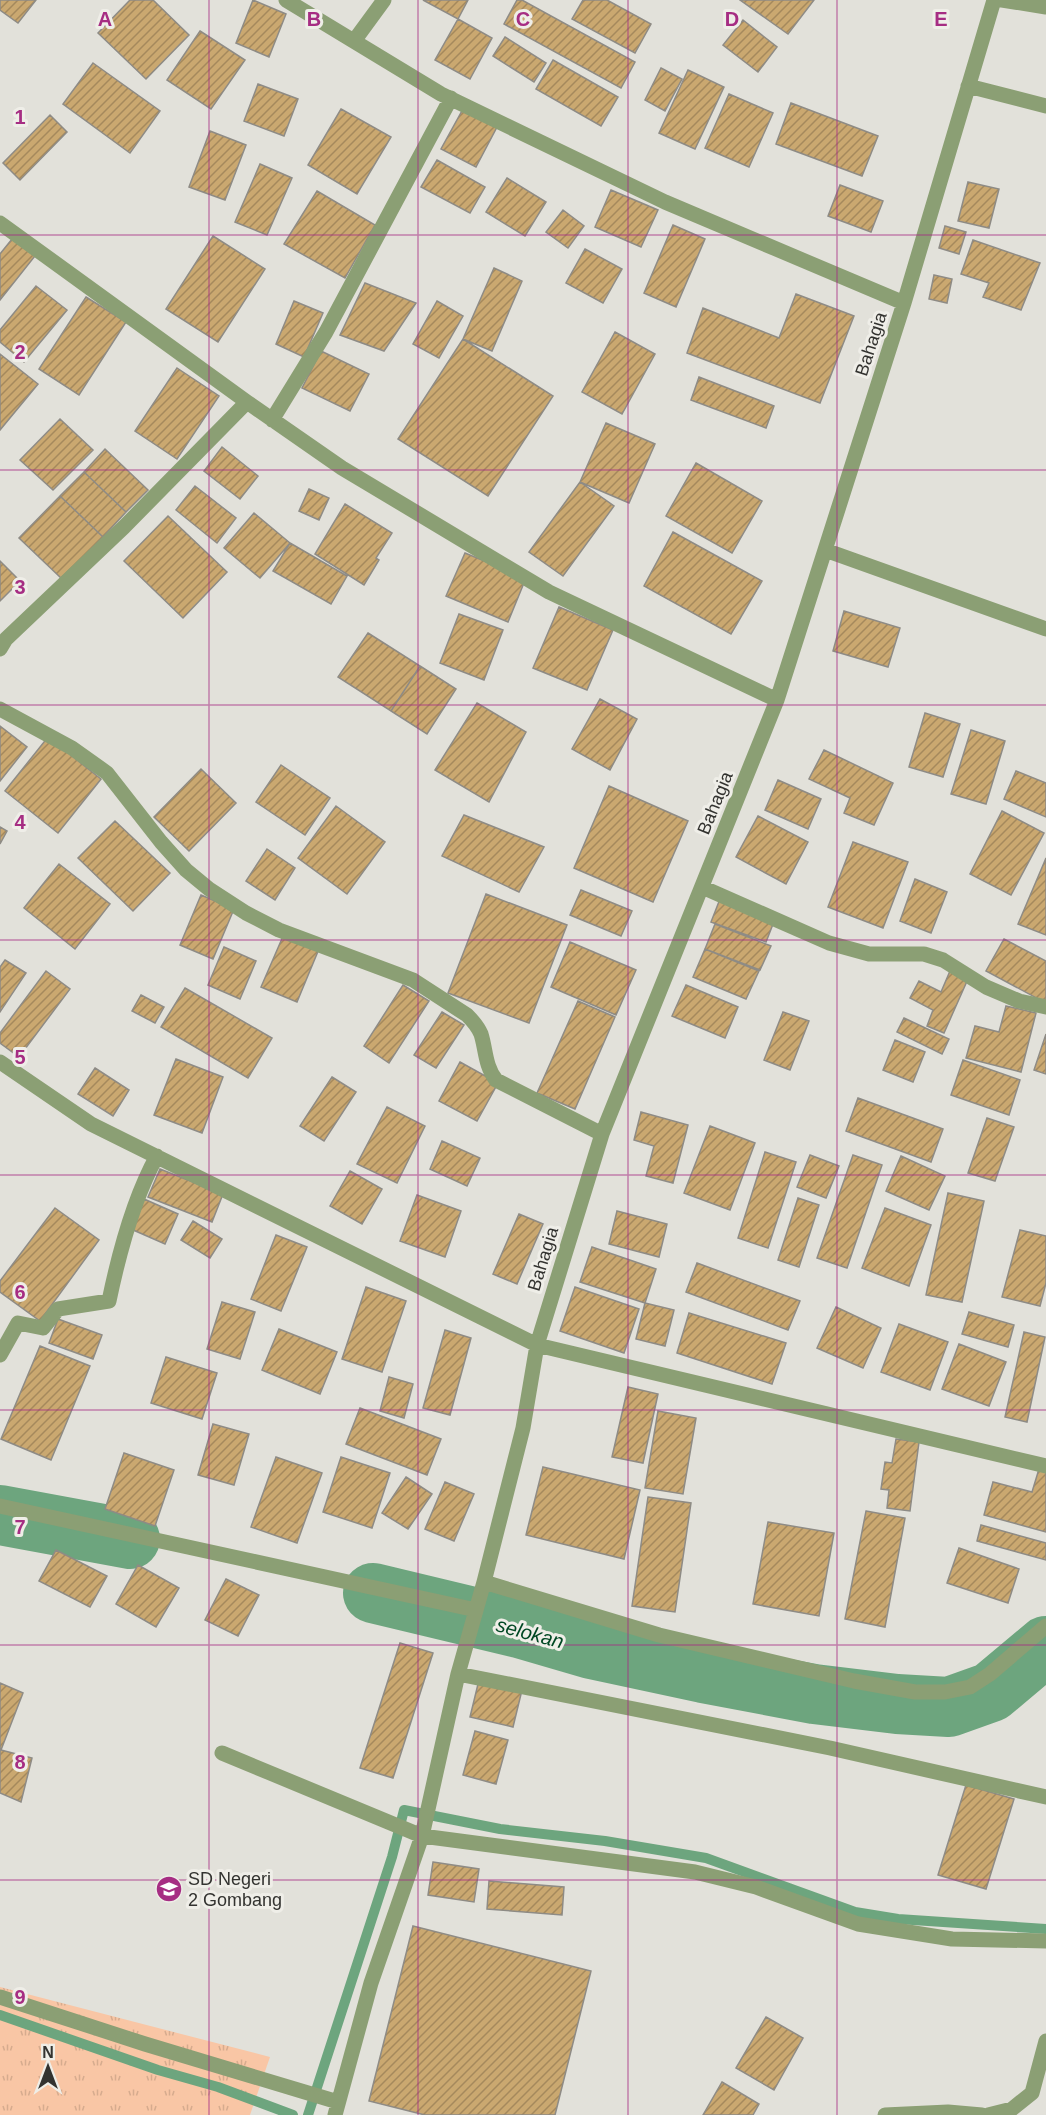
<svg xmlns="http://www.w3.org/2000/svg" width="1046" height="2115" font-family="Helvetica,sans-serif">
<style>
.grass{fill:url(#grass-tufts)}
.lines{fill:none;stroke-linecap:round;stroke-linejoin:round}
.stream{stroke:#6da57e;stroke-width:10}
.river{stroke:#6da57e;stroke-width:60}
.building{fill:url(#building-hatch);stroke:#8e8b85;stroke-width:1.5}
.minor{stroke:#8b9f74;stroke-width:15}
.grid{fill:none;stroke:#a62d83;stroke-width:1.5;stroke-opacity:0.55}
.labels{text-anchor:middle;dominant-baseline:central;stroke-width:6;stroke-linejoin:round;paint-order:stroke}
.street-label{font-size:18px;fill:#333330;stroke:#efeee8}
.poi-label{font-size:18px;fill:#333330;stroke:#efeee8;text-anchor:start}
.water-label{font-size:20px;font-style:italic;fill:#004823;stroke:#efeee8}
.grid-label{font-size:20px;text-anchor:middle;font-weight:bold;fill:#a62d83;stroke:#efeee8;stroke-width:6;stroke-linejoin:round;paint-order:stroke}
</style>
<defs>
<pattern id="grass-tufts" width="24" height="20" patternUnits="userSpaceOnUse" patternTransform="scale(1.5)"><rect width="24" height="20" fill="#f9c6a5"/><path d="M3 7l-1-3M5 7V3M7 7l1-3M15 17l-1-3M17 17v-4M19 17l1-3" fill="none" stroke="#d6ab8e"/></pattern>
<pattern id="building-hatch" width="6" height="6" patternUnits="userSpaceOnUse" patternTransform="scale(1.5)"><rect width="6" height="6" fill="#caa870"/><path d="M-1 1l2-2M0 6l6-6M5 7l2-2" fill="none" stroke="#a5895c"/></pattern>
</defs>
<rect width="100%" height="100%" fill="#e2e1da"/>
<!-- grass -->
<path class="grass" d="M 0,1987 L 270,2057 L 250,2115 L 0,2115 Z"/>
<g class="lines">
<!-- stream -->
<path class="stream" d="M 0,2015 L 158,2070 L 218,2087 L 293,2115
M 308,2115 L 392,1857 L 404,1810 L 500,1829 L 605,1841 L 706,1858 L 855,1912 L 898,1919 L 1046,1929"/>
<!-- river -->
<path class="river" d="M 0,1515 L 130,1539
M 373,1593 L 519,1628 L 591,1649 L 703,1673 L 814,1694 L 897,1704 L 949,1707 L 991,1692 L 1046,1646"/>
</g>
<!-- building -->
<path class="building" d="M 0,0 L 36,0 L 18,23 L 0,10 Z
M 130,0 L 153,0 L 189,35 L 146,79 L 98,33 Z
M 253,0 L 286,14 L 269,57 L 236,43 Z
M 423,0 L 468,0 L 458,19 Z
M 517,0 L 522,0 L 635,62 L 621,88 L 504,24 Z
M 583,0 L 607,0 L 651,24 L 635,53 L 572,19 Z
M 740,0 L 814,0 L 788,34 Z
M 458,19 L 492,38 L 470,79 L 435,60 Z
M 743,20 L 777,47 L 758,72 L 723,45 Z
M 200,31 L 245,60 L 211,109 L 167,80 Z
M 505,37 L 546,63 L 534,82 L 493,56 Z
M 553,60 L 618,97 L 601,126 L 536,89 Z
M 93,63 L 160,111 L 130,153 L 63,104 Z
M 661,68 L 682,79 L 665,111 L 645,100 Z
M 688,70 L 724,87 L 695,149 L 659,133 Z
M 258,84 L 298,99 L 284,136 L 244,121 Z
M 729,94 L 773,113 L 749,167 L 705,148 Z
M 791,103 L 878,136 L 862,176 L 776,144 Z
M 341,109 L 391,137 L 357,194 L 308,165 Z
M 463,109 L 497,127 L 476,167 L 441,149 Z
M 50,115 L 67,132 L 20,180 L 3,163 Z
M 210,131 L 246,145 L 225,200 L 189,187 Z
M 437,160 L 485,187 L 470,213 L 421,187 Z
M 260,164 L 292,178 L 267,235 L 235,222 Z
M 507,178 L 546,202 L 525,236 L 486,212 Z
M 968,182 L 999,189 L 989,228 L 958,221 Z
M 840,185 L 883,201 L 871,232 L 828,216 Z
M 611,190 L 658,210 L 641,247 L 595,227 Z
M 317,191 L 375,225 L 345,278 L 284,244 Z
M 563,210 L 584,226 L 568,248 L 546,232 Z
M 673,225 L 705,239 L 676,307 L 644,293 Z
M 945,226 L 966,232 L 959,254 L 939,248 Z
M 213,236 L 265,269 L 218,342 L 166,309 Z
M 12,239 L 35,256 L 0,300 L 0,254 Z
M 973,240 L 1040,263 L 1021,310 L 983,297 L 989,283 L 961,274 Z
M 585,249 L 622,269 L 603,303 L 566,283 Z
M 494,268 L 522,281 L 492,351 L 463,339 Z
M 934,275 L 952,279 L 947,303 L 929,299 Z
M 365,283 L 416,303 L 384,351 L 340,335 Z
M 36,286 L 67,310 L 24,362 L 0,342 L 0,330 Z
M 796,294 L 854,316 L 820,403 L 687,353 L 703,308 L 779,338 Z
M 86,297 L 126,322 L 79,395 L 39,369 Z
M 294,301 L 323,313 L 304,357 L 276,344 Z
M 437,301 L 463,316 L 439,358 L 413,344 Z
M 615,332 L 655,354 L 622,414 L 582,392 Z
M 463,339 L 553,396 L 488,496 L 398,439 Z
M 321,351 L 369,374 L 350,411 L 302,388 Z
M 0,354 L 38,384 L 0,430 Z
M 177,368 L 219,396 L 177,459 L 135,431 Z
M 699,377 L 774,406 L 766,428 L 691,400 Z
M 60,419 L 93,450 L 53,490 L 20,460 Z
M 606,423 L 655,444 L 629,503 L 580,482 Z
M 222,447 L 258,476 L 240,499 L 204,471 Z
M 105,449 L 148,490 L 126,512 L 84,472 Z
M 696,463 L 762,501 L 732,553 L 666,516 Z
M 84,472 L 126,512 L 103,537 L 60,496 Z
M 580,482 L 614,506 L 563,576 L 529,552 Z
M 195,486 L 236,518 L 217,543 L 176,510 Z
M 309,489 L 329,498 L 319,520 L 299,511 Z
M 60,496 L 103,537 L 62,579 L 19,538 Z
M 345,504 L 392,533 L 376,558 L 379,560 L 364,585 L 315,554 Z
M 254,513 L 290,543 L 260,578 L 224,548 Z
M 168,516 L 227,572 L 183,618 L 124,561 Z
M 673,532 L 762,581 L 731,634 L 644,586 Z
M 290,543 L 347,576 L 331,604 L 273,571 Z
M 465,553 L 526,578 L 508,622 L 446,596 Z
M 0,561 L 20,581 L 0,601 Z
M 559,607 L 613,630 L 587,690 L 533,668 Z
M 844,611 L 900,628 L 888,667 L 833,651 Z
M 459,614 L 503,630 L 484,680 L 440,663 Z
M 368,633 L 420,666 L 391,711 L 338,677 Z
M 420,666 L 456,689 L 427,734 L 391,711 Z
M 600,699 L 637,719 L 610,770 L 572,749 Z
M 477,703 L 526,732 L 489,802 L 435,770 Z
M 925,713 L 960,724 L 943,777 L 909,767 Z
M 0,726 L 27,747 L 0,781 Z
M 971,730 L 1005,741 L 986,804 L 951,794 Z
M 48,737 L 101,779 L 58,833 L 5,791 Z
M 824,750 L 893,783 L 874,825 L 844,813 L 850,798 L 809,779 Z
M 281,765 L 330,798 L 305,835 L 256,802 Z
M 201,769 L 236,803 L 189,851 L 154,817 Z
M 1016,771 L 1046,783 L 1046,817 L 1004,799 Z
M 778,780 L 821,799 L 808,829 L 765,810 Z
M 609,786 L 688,821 L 653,902 L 574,868 Z
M 336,806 L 385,842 L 347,894 L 298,858 Z
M 1002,811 L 1044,833 L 1011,895 L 970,874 Z
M 464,815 L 544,847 L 519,892 L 442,856 Z
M 758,816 L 808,842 L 786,884 L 736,857 Z
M 115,821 L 170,873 L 133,911 L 78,858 Z
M 0,827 L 7,831 L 0,844 Z
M 853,842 L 908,862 L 883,928 L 828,907 Z
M 267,849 L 295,868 L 275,900 L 246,881 Z
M 1046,858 L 1046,935 L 1018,924 Z
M 59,864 L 110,904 L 75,949 L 24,908 Z
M 915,879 L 947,892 L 931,933 L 900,921 Z
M 581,890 L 632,911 L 621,936 L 570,915 Z
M 486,894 L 567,925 L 529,1023 L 448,993 Z
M 201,895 L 234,909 L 213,959 L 180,945 Z
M 720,899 L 775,919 L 766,942 L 711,922 Z
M 715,924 L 771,946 L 760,970 L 705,949 Z
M 284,934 L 319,949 L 297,1002 L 261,987 Z
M 1004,939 L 1046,961 L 1046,1003 L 986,971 Z
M 570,942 L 636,970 L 616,1015 L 551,987 Z
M 224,947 L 256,961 L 240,999 L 208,985 Z
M 705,949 L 759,971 L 746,999 L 693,977 Z
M 5,960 L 26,973 L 0,1012 L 0,967 Z
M 46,971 L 70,989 L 19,1057 L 0,1043 L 0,1033 Z
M 950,971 L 968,979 L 944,1033 L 927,1026 L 933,1010 L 910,998 L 919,981 L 941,992 Z
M 403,985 L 429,1001 L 389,1063 L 364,1046 Z
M 686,985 L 738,1007 L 725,1038 L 672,1016 Z
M 185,988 L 272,1038 L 248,1078 L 161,1027 Z
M 141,995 L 164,1007 L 155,1023 L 132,1011 Z
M 578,1001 L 615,1017 L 575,1109 L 537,1093 Z
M 1006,1006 L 1036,1013 L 1021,1072 L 966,1058 L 975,1026 L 999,1032 Z
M 442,1012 L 464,1025 L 436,1068 L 414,1055 Z
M 783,1012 L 809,1021 L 790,1070 L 764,1060 Z
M 904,1018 L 949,1039 L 942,1054 L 897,1032 Z
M 1046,1034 L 1046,1074 L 1034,1070 Z
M 895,1040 L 925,1052 L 913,1082 L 883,1070 Z
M 176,1059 L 223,1077 L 202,1133 L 154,1115 Z
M 963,1060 L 1020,1080 L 1009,1115 L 951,1095 Z
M 460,1062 L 498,1083 L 477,1121 L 439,1101 Z
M 95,1068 L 129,1090 L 113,1116 L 78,1094 Z
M 332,1077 L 356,1092 L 324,1141 L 300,1126 Z
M 858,1098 L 943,1129 L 931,1162 L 846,1131 Z
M 387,1107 L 425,1126 L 397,1183 L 357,1164 Z
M 641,1112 L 688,1125 L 673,1183 L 646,1176 L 654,1146 L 634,1140 Z
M 987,1118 L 1014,1127 L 995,1181 L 968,1173 Z
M 710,1126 L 755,1143 L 730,1210 L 684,1193 Z
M 442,1141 L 480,1158 L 467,1186 L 430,1169 Z
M 765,1152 L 796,1162 L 768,1248 L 738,1238 Z
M 810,1155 L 839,1166 L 826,1198 L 797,1187 Z
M 853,1155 L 882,1165 L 847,1268 L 817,1258 Z
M 901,1156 L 945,1176 L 929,1210 L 886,1191 Z
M 160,1169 L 223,1194 L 212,1222 L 148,1197 Z
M 350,1171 L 382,1189 L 362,1224 L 330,1206 Z
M 948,1193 L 984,1201 L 962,1302 L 926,1295 Z
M 417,1195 L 461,1211 L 445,1257 L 400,1241 Z
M 798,1198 L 819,1205 L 799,1267 L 778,1260 Z
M 144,1199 L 178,1214 L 165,1244 L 131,1229 Z
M 55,1208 L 99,1240 L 40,1321 L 0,1292 L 0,1281 Z
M 885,1208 L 931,1225 L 909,1286 L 862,1268 Z
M 617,1211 L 667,1224 L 659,1257 L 609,1244 Z
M 519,1214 L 543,1224 L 517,1284 L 493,1274 Z
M 193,1221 L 222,1239 L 210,1258 L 181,1240 Z
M 1020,1230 L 1046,1236 L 1046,1283 L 1040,1306 L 1002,1297 Z
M 276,1235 L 307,1247 L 281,1311 L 251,1299 Z
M 592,1247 L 656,1269 L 645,1303 L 580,1282 Z
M 697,1263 L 800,1301 L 788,1330 L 686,1292 Z
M 366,1287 L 406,1301 L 382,1372 L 342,1359 Z
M 575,1287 L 639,1309 L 624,1353 L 560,1331 Z
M 222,1302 L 255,1312 L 240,1359 L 207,1349 Z
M 645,1303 L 674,1310 L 665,1346 L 636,1339 Z
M 836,1307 L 881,1328 L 863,1368 L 817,1348 Z
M 969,1312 L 1014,1325 L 1008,1347 L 962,1334 Z
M 689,1313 L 786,1343 L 772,1384 L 677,1353 Z
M 58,1319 L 102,1335 L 93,1359 L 49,1343 Z
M 899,1324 L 948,1342 L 930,1390 L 881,1372 Z
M 279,1329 L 337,1352 L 320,1394 L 262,1370 Z
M 445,1330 L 471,1338 L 450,1415 L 423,1408 Z
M 1024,1332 L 1045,1337 L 1027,1422 L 1005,1417 Z
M 959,1344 L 1006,1362 L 989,1406 L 942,1389 Z
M 40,1346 L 90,1366 L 51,1460 L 1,1439 Z
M 166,1357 L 217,1373 L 202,1419 L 151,1403 Z
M 389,1377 L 413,1384 L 404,1418 L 380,1411 Z
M 628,1387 L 658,1394 L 643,1463 L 612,1457 Z
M 360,1408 L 441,1439 L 427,1475 L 346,1444 Z
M 658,1411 L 696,1418 L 683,1494 L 645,1488 Z
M 213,1424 L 249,1434 L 234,1485 L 198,1475 Z
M 896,1439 L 919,1442 L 910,1511 L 887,1508 L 889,1490 L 881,1489 L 885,1462 L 892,1463 Z
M 124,1453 L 174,1470 L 155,1526 L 105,1509 Z
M 276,1457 L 322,1473 L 297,1543 L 251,1527 Z
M 341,1457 L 390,1473 L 372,1528 L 323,1512 Z
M 543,1467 L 640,1490 L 624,1559 L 526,1535 Z
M 1039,1469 L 1046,1471 L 1046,1532 L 984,1515 L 993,1482 L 1032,1492 Z
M 406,1477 L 432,1494 L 408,1529 L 382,1513 Z
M 445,1482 L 474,1494 L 454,1541 L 425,1529 Z
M 648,1497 L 691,1503 L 675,1612 L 632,1606 Z
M 866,1511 L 905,1518 L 885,1627 L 845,1619 Z
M 768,1522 L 834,1533 L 819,1616 L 753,1604 Z
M 981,1525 L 1046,1543 L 1046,1560 L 977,1541 Z
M 959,1548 L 1019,1569 L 1008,1603 L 947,1583 Z
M 56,1550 L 107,1576 L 90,1607 L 39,1581 Z
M 138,1565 L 179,1588 L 156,1627 L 116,1604 Z
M 226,1579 L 259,1595 L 238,1636 L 205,1620 Z
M 400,1643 L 433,1653 L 393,1778 L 360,1768 Z
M 479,1680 L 522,1690 L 513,1727 L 470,1717 Z
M 0,1683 L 23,1693 L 1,1750 L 32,1758 L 21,1802 L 0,1793 Z
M 475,1731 L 508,1740 L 496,1784 L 463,1775 Z
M 966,1785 L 1014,1799 L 986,1889 L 938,1875 Z
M 433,1862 L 479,1869 L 474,1902 L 428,1895 Z
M 489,1881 L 564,1887 L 562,1915 L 487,1909 Z
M 413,1926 L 591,1971 L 555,2115 L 425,2115 L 369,2101 Z
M 766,2017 L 803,2038 L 774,2090 L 736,2068 Z
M 722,2082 L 759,2104 L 753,2115 L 703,2115 Z"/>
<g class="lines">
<!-- minor -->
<path class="minor" d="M 286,0 L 441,94 L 665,202 L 904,303
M 1002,0 L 1046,7
M 354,41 L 384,0
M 968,86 L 1046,106
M 0,223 L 247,402 L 342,468 L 549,592 L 777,700
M 272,420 L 326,332 L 451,98
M 825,550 L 1046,629
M 0,649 L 6,639 L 124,527 L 247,402
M 0,709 L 72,748 L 107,773 L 161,842 L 186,870 L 209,889 L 246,913 L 279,930 L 413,980 L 467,1015 C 472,1020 478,1027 481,1034 C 486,1050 485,1066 496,1080 L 602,1134
M 702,887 L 829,943 L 869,954 L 924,954 L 943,960 L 986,987 L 1019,1001 L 1046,1007
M 0,1062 L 91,1124 L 537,1345 L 1046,1466
M 0,1355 L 18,1323 L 43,1328 L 58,1309 L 109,1301 C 119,1253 133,1199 157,1156
M 0,1506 L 476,1610
M 484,1582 L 659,1635 L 854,1681 L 915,1692 L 945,1692 L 970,1687 L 990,1674 L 1046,1626
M 458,1674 L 830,1748 L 1046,1797
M 222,1753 L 422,1836 L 695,1872 L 756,1887 L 858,1924 L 952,1939 L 1046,1941
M 0,1997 L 145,2044 L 338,2102
M 335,2115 L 371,1983 L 422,1836 L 458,1674 L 484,1582 L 523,1428 L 537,1345 L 602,1134 L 777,700 L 904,303 L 994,0
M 885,2115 L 948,2112 L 982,2115
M 988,2115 L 1012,2109 L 1032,2093 L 1046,2041"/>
</g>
<!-- grid -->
<path class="grid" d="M 209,0 L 209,2115M 418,0 L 418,2115M 628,0 L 628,2115M 837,0 L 837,2115M 0,235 L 1046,235M 0,470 L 1046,470M 0,705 L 1046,705M 0,940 L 1046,940M 0,1175 L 1046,1175M 0,1410 L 1046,1410M 0,1645 L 1046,1645M 0,1880 L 1046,1880"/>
<!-- icons -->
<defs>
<symbol id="school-disc" viewBox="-11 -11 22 22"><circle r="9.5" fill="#a62d83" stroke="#efeee8"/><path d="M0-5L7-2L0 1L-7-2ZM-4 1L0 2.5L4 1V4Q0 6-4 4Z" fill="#fff"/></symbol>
</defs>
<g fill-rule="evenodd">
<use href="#school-disc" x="154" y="1874" width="30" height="30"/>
</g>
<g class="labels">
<!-- street labels -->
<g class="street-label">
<text transform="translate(871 344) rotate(-72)">Bahagia</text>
<text transform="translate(715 803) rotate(-68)">Bahagia</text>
<text transform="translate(543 1259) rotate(-73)">Bahagia</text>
</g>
<!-- poi labels -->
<g class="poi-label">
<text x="188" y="1879">SD Negeri<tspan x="188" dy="21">2 Gombang</tspan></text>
</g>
<!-- water labels -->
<g class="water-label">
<text transform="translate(530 1633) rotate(15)">selokan</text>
</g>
</g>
<g class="grid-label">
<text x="105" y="26">A</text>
<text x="314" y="26">B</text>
<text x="523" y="26">C</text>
<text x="732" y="26">D</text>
<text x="941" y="26">E</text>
<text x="20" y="124">1</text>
<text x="20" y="359">2</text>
<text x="20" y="594">3</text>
<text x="20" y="829">4</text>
<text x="20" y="1064">5</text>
<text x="20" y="1299">6</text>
<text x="20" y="1534">7</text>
<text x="20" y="1769">8</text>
<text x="20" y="2004">9</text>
</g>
<!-- north arrow -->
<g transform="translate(48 2067)" stroke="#efeee8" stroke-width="4.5" paint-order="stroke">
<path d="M0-4.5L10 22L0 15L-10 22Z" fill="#333330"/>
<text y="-9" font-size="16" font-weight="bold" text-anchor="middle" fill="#333330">N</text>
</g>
</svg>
